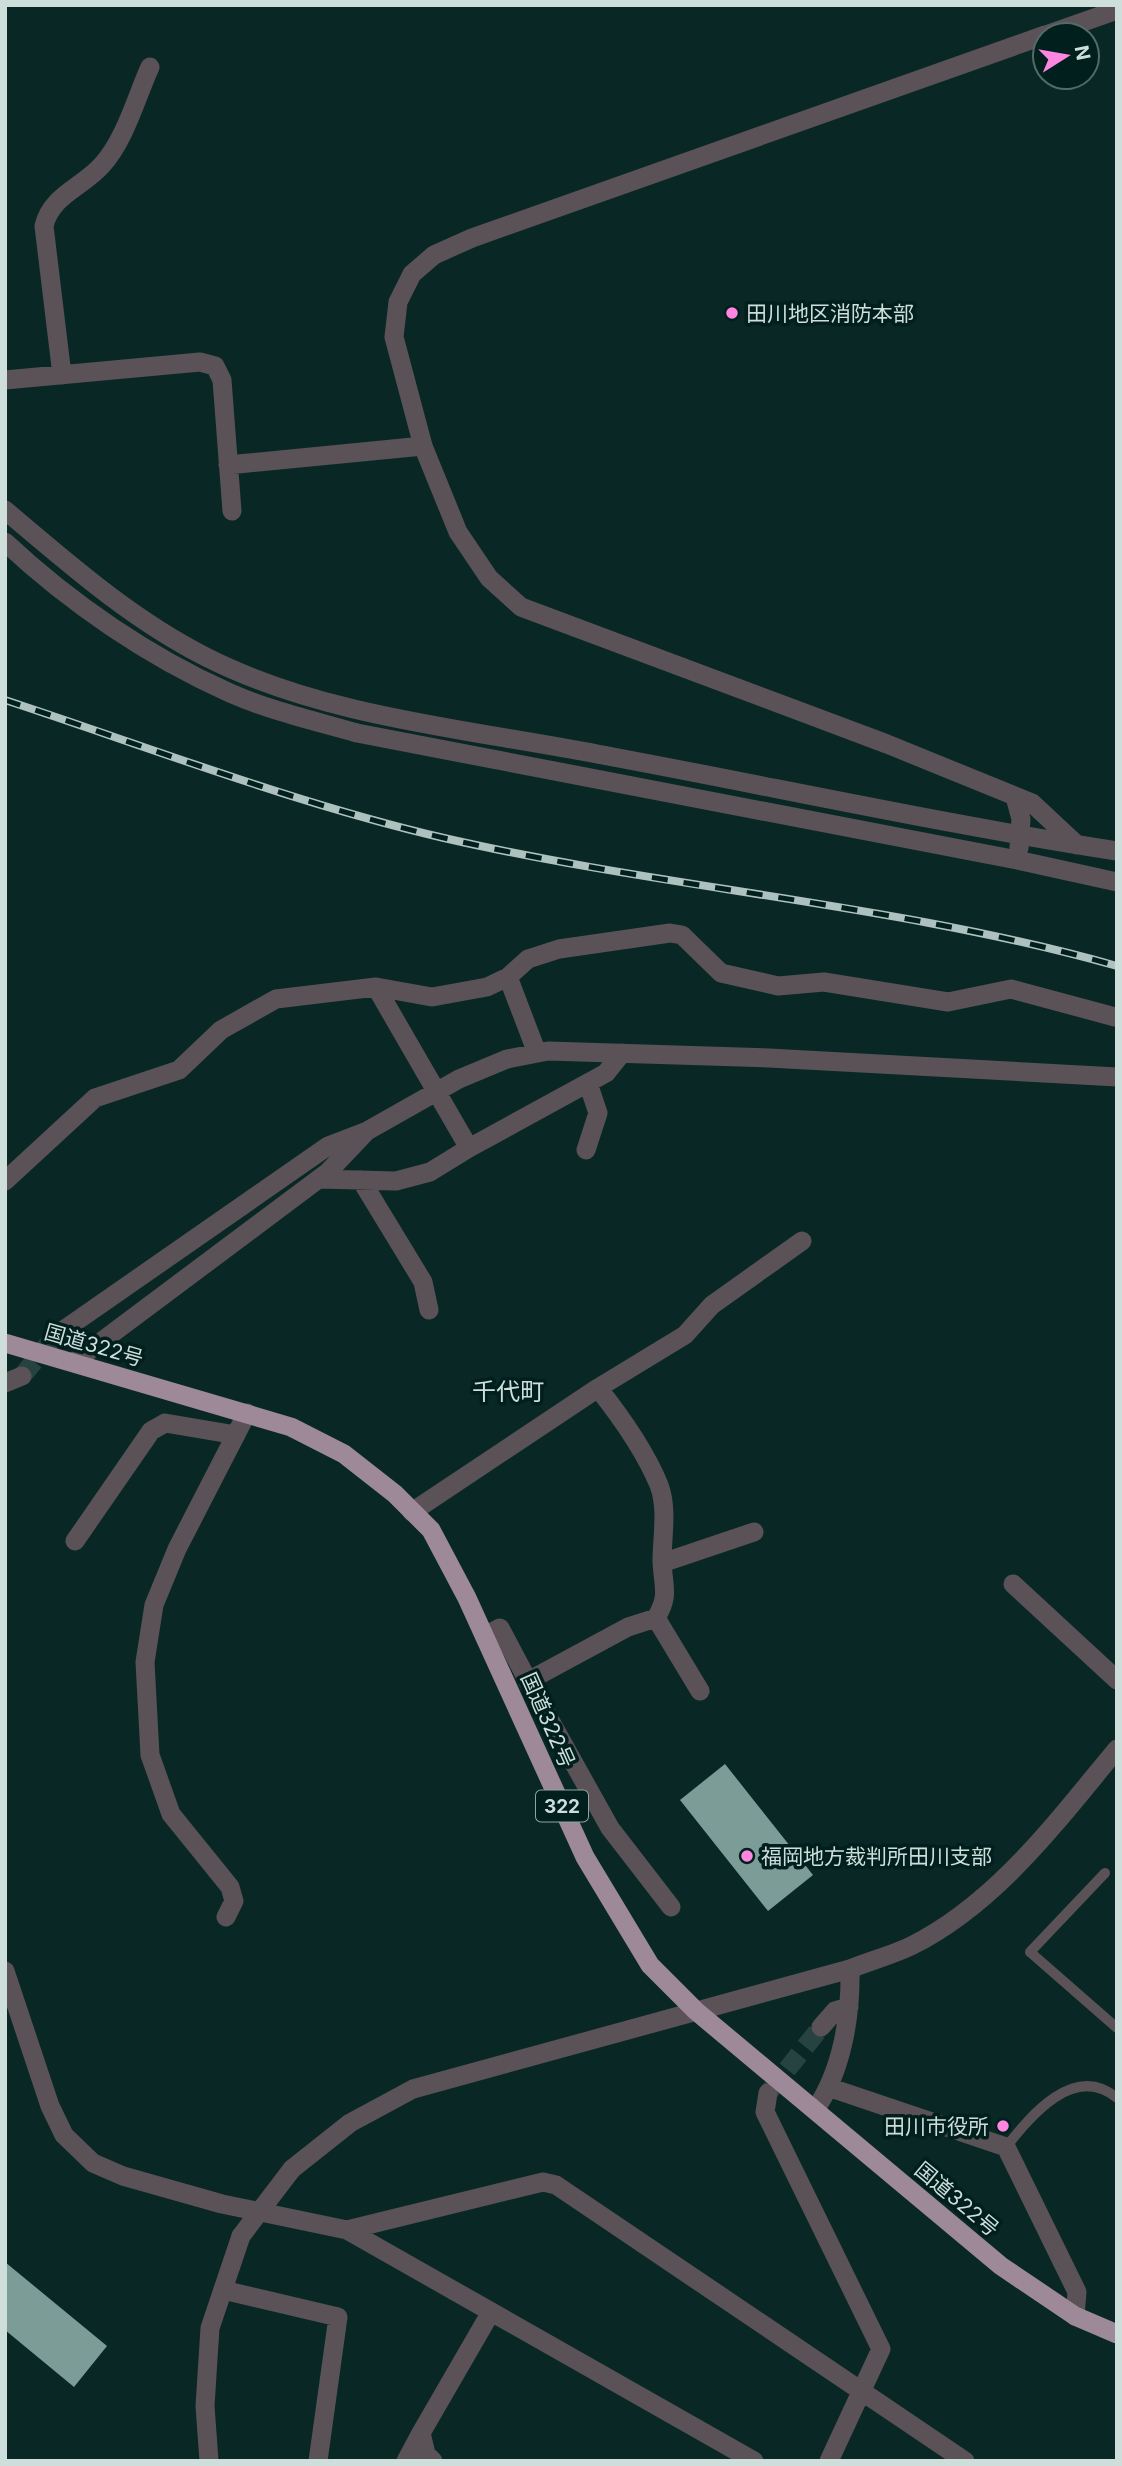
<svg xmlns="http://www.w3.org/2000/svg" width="1122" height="2466" font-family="Inter,'Noto Sans JP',sans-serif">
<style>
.building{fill:#7c9c98}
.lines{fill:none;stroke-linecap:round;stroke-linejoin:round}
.minor-tunnel{stroke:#264340;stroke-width:19;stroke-dasharray:19 10;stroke-linecap:butt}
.service{stroke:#5b5258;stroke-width:10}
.minor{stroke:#5b5258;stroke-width:19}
.tertiary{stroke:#5b5258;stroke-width:19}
.trunk{stroke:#9e8998;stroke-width:19}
.rail-casing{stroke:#adc1be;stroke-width:8}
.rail{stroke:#011f1c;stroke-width:5;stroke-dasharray:16;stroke-linecap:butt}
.tertiary-bridge{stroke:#5b5258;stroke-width:19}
.poi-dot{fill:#fe86e1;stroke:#011f1c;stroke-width:2.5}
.labels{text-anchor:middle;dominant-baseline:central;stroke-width:7;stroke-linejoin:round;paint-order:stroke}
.shield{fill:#011f1c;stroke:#90a5a2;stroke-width:2}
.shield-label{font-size:19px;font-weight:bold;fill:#cddedb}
.poi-label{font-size:21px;fill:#cddedb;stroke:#011f1c;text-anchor:start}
.street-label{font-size:21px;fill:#cddedb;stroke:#011f1c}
.quarter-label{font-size:24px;fill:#cddedb;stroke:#011f1c}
</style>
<rect width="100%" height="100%" fill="#092825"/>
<!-- building -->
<path class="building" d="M 725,1764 L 813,1875 L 768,1911 L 680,1800 Z
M 5,2262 L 107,2346 L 74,2387 L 5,2330 Z"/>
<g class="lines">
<!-- minor-tunnel -->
<path class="minor-tunnel" d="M 22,1376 L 55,1336
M 769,2092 L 821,2027"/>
<!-- service -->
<path class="service" d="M 1105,1873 L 1030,1952 L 1117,2028
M 1006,2147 C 1030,2117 1074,2062 1117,2098"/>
<!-- minor -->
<path class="minor" d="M 62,375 L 44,226 C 51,195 83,187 102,165 C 125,140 136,98 150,67
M 5,380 L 200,362 L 215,366 L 222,380 L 232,511
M 228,465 L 423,446
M 508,977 L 528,959 L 559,949 L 670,933 L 682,935 L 721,973 L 778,986 L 824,982 L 948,1002 L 1011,989 L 1115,1017
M 469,1148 L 606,1073 L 622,1053
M 586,1150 L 598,1113 L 588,1083
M 319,1179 L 396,1181 L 430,1172 L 469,1148 L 376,987
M 361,1180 L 423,1282 L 429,1310
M 5,1181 L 95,1098 L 179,1070 L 221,1030 L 276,999 L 376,987 L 432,997 L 487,987 L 508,977 L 537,1053
M 55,1336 L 328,1146 L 367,1131 L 459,1079 L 507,1059 L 548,1051 L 769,1058 L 1117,1077
M 74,1362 L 328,1172 L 366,1132
M 5,1383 L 22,1376
M 598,1388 C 621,1417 645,1451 659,1485 C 668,1509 662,1537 662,1561 C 663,1587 670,1595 656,1618 L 700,1691
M 412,1512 L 598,1388 L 685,1335 L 712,1305 L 802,1241
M 75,1541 L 151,1431 L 165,1423 L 236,1435
M 662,1563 L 754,1532
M 485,1636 L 500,1628 L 528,1681 L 628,1627 L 656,1618
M 528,1681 L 610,1828 L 671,1907
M 226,1917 L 234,1901 L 230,1887 L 171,1814 L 150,1755 L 145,1662 L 154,1605 L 177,1549 L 247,1413
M 5,1971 L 50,2106 L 64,2135 L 93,2163 L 123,2176 L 222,2204 L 347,2230 L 754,2461
M 821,2027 L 835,2011 L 849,2007
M 831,2088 L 1006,2147 L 1077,2292 L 1075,2316
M 768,2093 L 765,2112 L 881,2349 L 829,2461
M 815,2110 C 842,2071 851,2016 850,1969
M 347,2230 L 543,2182 L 556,2185 L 965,2461
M 223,2290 L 338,2317 L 318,2461
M 406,2461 L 421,2433
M 433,2461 L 426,2454 L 421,2433 L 491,2312"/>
<!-- tertiary -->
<path class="tertiary" d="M 1045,35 L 472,238 L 434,255 L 412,274 L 398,302 L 394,337 L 423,446 L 458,532 L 489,578 L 521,607 L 887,744 L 1032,803 L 1077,845
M 1046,35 L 1117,10
M 5,510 C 69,564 131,619 206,657 C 324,717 468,729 597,754 C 770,786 942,824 1117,851
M 5,542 C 70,603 149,657 230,693 C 271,711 315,721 357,733 L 1017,860 L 1117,882
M 1015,797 L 1021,819 L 1019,848
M 1013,1584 L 1117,1680
M 292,2169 L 350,2123 L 413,2089 L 850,1969 C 870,1961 892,1955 911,1946 C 997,1903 1057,1821 1117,1749
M 209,2461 L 205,2406 L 210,2328 L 241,2236"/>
<!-- trunk -->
<path class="trunk" d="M 5,1343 L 291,1427 L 344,1454 L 395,1494 L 431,1530 L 467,1598 L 585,1857 L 650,1965 L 696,2011 L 1001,2266 L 1075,2316 L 1117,2334"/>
<defs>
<path id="rail" d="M 5,700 C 151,748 294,803 444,838 C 667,889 897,904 1117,966"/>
</defs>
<!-- rail casing -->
<use href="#rail" class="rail-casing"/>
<!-- rail -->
<use href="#rail" class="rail"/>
<!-- tertiary-bridge -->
<path class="tertiary-bridge" d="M 241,2236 L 292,2169"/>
</g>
<!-- markers -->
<g class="poi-dot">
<circle cx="732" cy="313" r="7"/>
<circle cx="747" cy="1856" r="7"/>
<circle cx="1003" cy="2126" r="7"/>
</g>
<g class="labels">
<!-- shield labels -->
<rect class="shield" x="536" y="1790.5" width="52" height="31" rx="5"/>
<g class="shield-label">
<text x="562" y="1806">322</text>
</g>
<!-- poi labels -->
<g class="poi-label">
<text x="746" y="313">田川地区消防本部</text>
<text x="761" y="1856">福岡地方裁判所田川支部</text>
<text x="989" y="2126" text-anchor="end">田川市役所</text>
</g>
<!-- street labels -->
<g class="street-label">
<text transform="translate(94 1345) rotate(16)">国道322号</text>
<text transform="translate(548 1720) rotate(66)">国道322号</text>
<text transform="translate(957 2199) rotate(40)">国道322号</text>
</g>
<!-- quarter labels -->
<g class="quarter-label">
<text x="508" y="1391">千代町</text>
</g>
</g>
<!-- border -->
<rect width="1122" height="2466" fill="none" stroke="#cddedb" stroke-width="14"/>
<!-- north arrow -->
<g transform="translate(1066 56) rotate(79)"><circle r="33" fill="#011f1c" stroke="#536b68" stroke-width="2"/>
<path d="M0-5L12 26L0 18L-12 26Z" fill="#fe86e1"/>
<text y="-10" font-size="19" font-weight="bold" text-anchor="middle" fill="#cddedb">N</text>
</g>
</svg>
